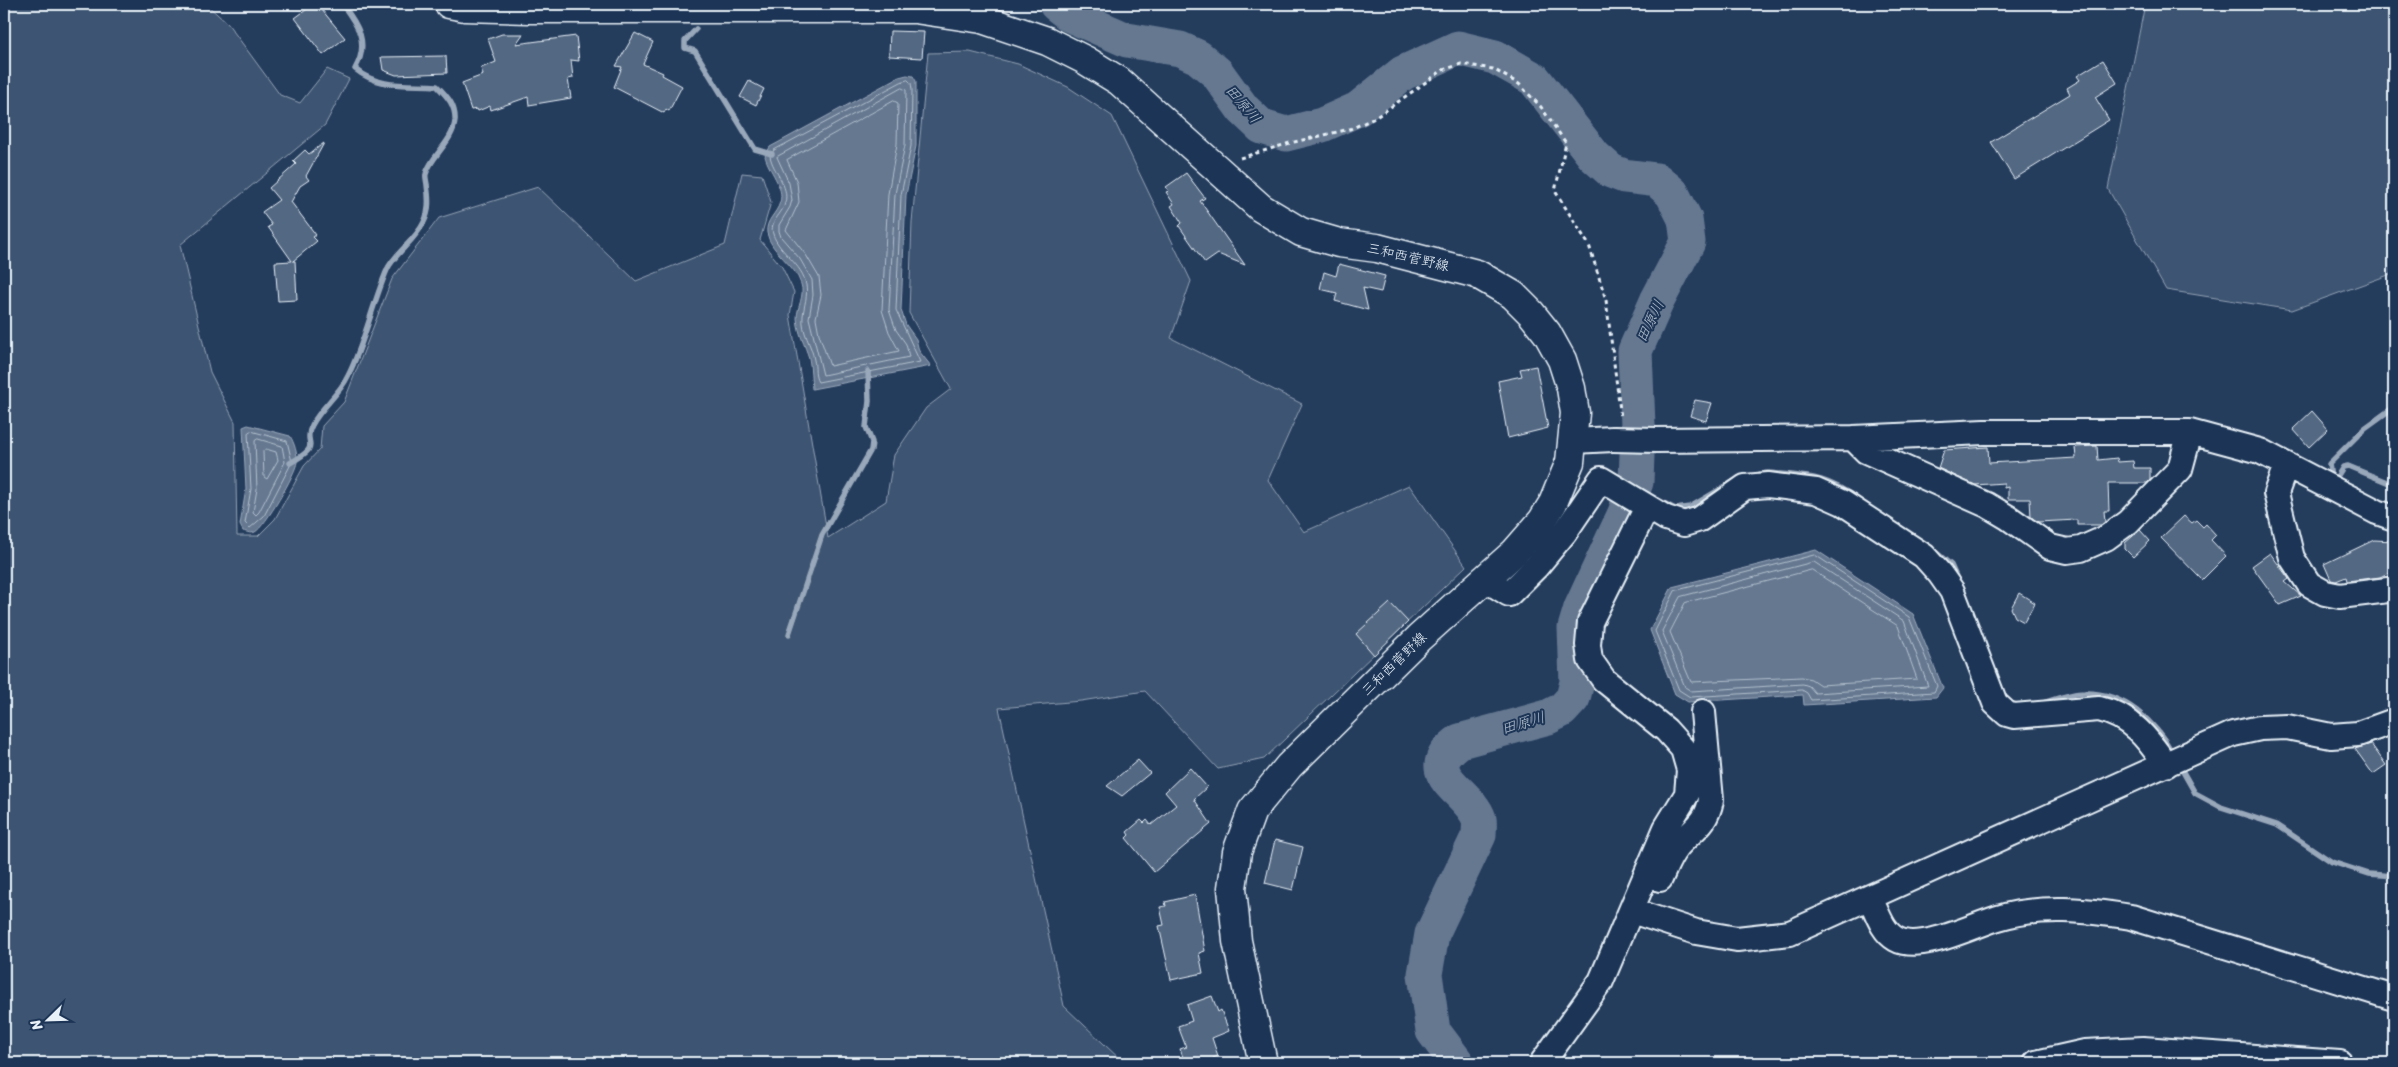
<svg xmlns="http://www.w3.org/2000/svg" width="2398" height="1067" font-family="Sriracha,'Klee One',sans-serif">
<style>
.green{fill:#3e5472;stroke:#93a2b5}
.water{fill:#657890;stroke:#99a8ba}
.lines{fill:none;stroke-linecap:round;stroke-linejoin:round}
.shore{stroke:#b4c1ce;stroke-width:1}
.stream{stroke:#99a8ba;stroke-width:5.5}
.river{stroke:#657890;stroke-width:35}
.building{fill:#536782;stroke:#e8f1f8}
.minor-casing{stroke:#e8f1f8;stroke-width:28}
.major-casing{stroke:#e8f1f8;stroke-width:31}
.path{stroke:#e8f1f8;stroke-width:3;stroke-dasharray:4 4;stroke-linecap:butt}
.minor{stroke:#1d3557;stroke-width:24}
.major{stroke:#1d3557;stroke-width:28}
.minor-bridge-casing{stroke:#e8f1f8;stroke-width:28;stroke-linecap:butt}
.minor-bridge{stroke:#1d3557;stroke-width:24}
.labels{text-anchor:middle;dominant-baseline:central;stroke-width:4;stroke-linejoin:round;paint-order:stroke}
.street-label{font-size:14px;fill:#e8f1f8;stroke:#1d3557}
.water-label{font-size:15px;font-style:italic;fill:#b4c1ce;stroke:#1d3557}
</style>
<rect width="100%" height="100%" fill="#253d5d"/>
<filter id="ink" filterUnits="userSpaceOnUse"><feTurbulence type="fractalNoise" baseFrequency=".02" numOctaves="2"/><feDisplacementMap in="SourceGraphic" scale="10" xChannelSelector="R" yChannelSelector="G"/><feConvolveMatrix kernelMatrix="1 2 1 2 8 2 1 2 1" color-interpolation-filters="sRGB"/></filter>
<g filter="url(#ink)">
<!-- green -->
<path class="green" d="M 4,4 L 206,4 L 228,24 L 280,95 L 300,103 L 327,69 L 349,79 L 325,125 L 180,245 L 210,372 L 235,422 L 237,536 L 258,536 L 275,519 L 304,466 L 320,449 L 322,426 L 344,402 L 392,279 L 439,218 L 538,187 L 636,281 L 725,245 L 742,173 L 762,175 L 771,202 L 760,240 L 782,267 L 794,292 L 790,315 L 828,538 L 886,501 L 894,455 L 926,408 L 951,389 L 909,313 L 912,222 L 928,53 L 970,52 L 1018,64 L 1068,87 L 1112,116 L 1191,281 L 1171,338 L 1302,404 L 1268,480 L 1304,532 L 1409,485 L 1466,566 L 1264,759 L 1218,769 L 1145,691 L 1081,701 L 999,708 L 1064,1006 L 1124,1063 L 4,1063 Z
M 2145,4 L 2394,4 L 2394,273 L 2292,310 L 2166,290 L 2108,189 Z"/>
<!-- water -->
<path class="water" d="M 907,75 L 913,76 L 916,81 L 916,146 L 906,195 L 901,310 L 906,325 L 916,339 L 919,351 L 931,366 L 812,389 C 811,379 811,368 809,358 C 805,345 798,333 797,318 C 797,307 805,296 801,284 C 795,264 771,253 767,233 C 765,220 777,214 780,202 C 785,187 768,170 765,156 L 770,147 L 899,77 Z
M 248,425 L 290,436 C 294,442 298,455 297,462 C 296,473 265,527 255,532 C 251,534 247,532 243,531 L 240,525 L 246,489 L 243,427 Z
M 1816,550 L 1913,614 L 1943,688 L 1936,697 L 1804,705 L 1803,695 L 1688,702 L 1675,694 L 1650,630 L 1672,587 Z"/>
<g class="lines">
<!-- shore -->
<path class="shore" d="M 908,80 L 911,83 L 912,90 L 911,146 L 901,195 L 896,310 L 920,362 L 818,382 C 814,376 816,367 814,360 C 812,345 801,332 803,316 C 804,305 808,296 806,285 C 803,264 779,253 773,234 C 769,221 782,215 785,203 C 790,186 773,172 770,156 L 774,150 L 901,82 Z
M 902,88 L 906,90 L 905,145 L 895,194 L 889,310 L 896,330 L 906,344 L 909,357 L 823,375 L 809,318 L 813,295 L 812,280 L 800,259 L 781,237 L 779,231 L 779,225 L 790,207 L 792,200 L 789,183 L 777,157 Z
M 894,101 L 898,103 L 897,144 L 888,194 L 882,310 L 889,332 L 899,351 L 830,366 L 819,334 L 816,318 L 821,295 L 819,277 L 806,255 L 786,230 L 799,202 L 797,182 L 787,160 Z
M 251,431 L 287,441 L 292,462 L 264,516 L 250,528 L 245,523 L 251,489 L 248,433 Z
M 258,439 L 282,446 L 285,462 L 259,512 L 256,515 L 253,512 L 257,489 L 255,441 Z
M 266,449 L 276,452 L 278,460 L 267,479 L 264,477 L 263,452 Z
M 1815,555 L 1909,617 L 1937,686 L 1934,692 L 1811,700 L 1807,693 L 1802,690 L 1690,697 L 1679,690 L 1655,631 L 1675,591 Z
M 1814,562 L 1904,621 L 1928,686 L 1815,693 L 1809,686 L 1803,684 L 1691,691 L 1685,687 L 1662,631 L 1680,597 Z
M 1812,570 L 1898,626 L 1917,679 L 1820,685 L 1811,679 L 1802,677 L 1691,682 L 1670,632 L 1685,603 Z"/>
<!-- stream -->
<path class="stream" d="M 696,29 L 685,41 L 685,48 L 695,51 L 755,149 L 772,154
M 2394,407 L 2365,428 L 2329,464 L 2331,478 L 2335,480 L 2343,467 L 2348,466 L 2394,485
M 290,463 C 325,444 301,445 312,425 C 321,407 339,395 348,376 C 365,342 372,305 387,270 C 393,255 416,240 424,222 C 430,211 429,198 427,185 C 427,182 425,177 426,174 C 431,156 453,142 455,121 C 456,106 448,97 437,86 C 408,84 379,89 355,69 C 370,43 358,25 342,4
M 1760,474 L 1768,473 C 1809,477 1824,475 1859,500
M 1658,500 L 1675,509 L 1690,507 L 1734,481
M 1931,548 L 1951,565 L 1958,581
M 789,634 L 822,535 L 871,450 L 872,442 L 866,427 L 869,401 L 868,371
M 2043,703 C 2056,699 2071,693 2084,693 C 2124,692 2155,721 2174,755
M 2178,763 L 2195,793 L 2221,807 L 2277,825 L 2332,862 L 2369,874 L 2394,876"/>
<!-- river -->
<path class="river" d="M 1056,4 L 1070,15 L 1127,40 L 1180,49 L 1198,57 L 1217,73 L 1243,109 L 1262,127 L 1286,134 L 1322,125 L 1358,109 L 1403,73 L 1458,48 L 1495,57 L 1534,79 L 1594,156 L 1611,171 L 1624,176 L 1657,180 L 1672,193 L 1685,219 L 1688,242 L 1657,301 L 1635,351 L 1638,426 L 1636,482 L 1625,513 L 1581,608 L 1575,628 L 1577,682 L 1573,698 L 1562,710 L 1548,717 L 1460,741 C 1414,774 1469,789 1479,819 C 1480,823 1479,830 1479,835 L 1432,934 L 1425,974 L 1433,1031 L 1457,1063"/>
</g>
<!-- building -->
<path class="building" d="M 314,4 L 317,4 L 345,38 L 323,55 L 295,18 Z
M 890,31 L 924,32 L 922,58 L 889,56 Z
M 635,33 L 653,42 L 643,64 L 663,73 L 662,75 L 682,86 L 669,111 L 666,109 L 664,113 L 614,87 L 622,67 L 616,66 Z
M 502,34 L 523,34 L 516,44 L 576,36 L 579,61 L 571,60 L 573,78 L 568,79 L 571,98 L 529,105 L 528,97 L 491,110 L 490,106 L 478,111 L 477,109 L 471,110 L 462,83 L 483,75 L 481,68 L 496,62 L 488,39 Z
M 446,56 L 447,73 L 396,75 L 383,70 L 381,57 Z
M 2103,60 L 2117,83 L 2095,97 L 2109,120 L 2014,179 L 1991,142 L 2070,94 L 2067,88 L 2080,80 L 2077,76 Z
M 749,81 L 764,89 L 756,105 L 740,97 Z
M 324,143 L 306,176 L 309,180 L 300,186 L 291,202 L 316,235 L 313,237 L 317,241 L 293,261 L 295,261 L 297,300 L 278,301 L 275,262 L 292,261 L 268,227 L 272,225 L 262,212 L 279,200 L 269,188 L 296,164 L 293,161 L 305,150 L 309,154 Z
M 1186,173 L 1205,198 L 1200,201 L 1245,265 L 1218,254 L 1205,263 L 1179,226 L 1182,223 L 1171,206 L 1174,204 L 1166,192 L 1169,191 L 1166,187 Z
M 1339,264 L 1385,276 L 1381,292 L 1363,288 L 1368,310 L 1335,301 L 1337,293 L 1320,289 L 1324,272 L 1336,276 Z
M 1536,366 L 1548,428 L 1508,438 L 1498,381 L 1522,376 L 1520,369 Z
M 1695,400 L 1712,403 L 1706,421 L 1690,416 Z
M 2312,411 L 2328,429 L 2309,447 L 2293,429 Z
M 2097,446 L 2098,460 L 2117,458 L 2118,462 L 2133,461 L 2134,468 L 2150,468 L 2150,480 L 2147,483 L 2108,483 L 2109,511 L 2104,511 L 2105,522 L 2101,525 L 2077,525 L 2077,520 L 2038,522 L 2031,517 L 2030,499 L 2008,499 L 2008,487 L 2004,488 L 2004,483 L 1975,485 L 1938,468 L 1944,450 L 1988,447 L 1989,463 L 2076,458 L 2075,447 Z
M 2184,516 L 2192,523 L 2196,520 L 2203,527 L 2206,524 L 2216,535 L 2211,540 L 2226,556 L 2202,580 L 2161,538 Z
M 2140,530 L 2150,541 L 2133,557 L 2125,549 L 2125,543 Z
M 2374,540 L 2394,541 L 2394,570 L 2380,577 L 2347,581 L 2346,577 L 2336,581 L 2331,580 L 2324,564 Z
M 2270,553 L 2289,579 L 2285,582 L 2301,596 L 2280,605 L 2252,566 Z
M 2019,593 L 2035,603 L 2024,622 L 2015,617 L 2011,608 Z
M 1390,603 L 1408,622 L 1374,655 L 1356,634 Z
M 2371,744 L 2386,765 L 2373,774 L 2355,749 Z
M 1138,760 L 1150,773 L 1122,796 L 1107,786 Z
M 1190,768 L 1207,787 L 1194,799 L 1211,824 L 1154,872 L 1126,838 L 1129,835 L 1127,832 L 1141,820 L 1144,823 L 1147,820 L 1151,825 L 1176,805 L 1165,792 Z
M 1275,840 L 1303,847 L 1293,890 L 1265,883 Z
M 1195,895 L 1205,951 L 1199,953 L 1203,973 L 1171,980 L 1159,926 L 1164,925 L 1160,907 L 1166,906 L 1165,902 Z
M 1212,996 L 1218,1012 L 1221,1010 L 1229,1031 L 1212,1038 L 1218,1056 L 1213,1058 L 1215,1063 L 1185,1063 L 1180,1049 L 1186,1047 L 1178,1026 L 1192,1021 L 1187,1005 Z"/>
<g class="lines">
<defs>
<path id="minor" d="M 1853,438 L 1866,451 L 1987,505 L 2009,518 L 2050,547 L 2067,551 L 2081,549 L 2106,538 L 2128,522 L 2180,469 L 2190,432
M 1656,440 L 1853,438 L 1984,432 L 2190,432 L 2260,451 L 2377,512 L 2394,518
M 1573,441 L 1613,439
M 2286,465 L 2276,493 L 2292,558 L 2309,584 L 2325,593 L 2340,596 L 2388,590 L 2394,591
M 1485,579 L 1509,594 L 1536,567 L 1565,532 L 1601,479 L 1666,518 L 1684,524 L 1700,519 L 1745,487 L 1768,485 L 1816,491 L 1843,503 L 1924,556 L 1940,574 L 1952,591 L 1995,703 L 2007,714 L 2014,716 L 2099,709 C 2131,716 2148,739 2166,765
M 1660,879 C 1665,868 1669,856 1677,847 C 1692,829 1706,826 1711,800 L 1703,712
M 1870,898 C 1877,912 1882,931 1896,939 C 1920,953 1974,925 1998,918 C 2042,905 2087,910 2131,917 L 2394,998
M 1632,911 L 1696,932 L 1737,939 L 1790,933 L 2233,734 L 2260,728 L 2287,727 L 2331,736 L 2358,734 L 2394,721
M 1542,1063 L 1601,981 L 1666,828 L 1687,794 L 1689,770 L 1683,749 L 1666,730 L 1604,680 L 1590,660 L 1588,645 L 1590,622 L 1647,507
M 2036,1063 L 2085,1052 L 2143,1049 L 2340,1063"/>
<path id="major" d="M 449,4 L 465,7 L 529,9 L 915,9 L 982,19 L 1047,41 L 1085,60 L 1119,81 L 1261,208 L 1301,232 L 1339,243 L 1377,248 L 1477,274 L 1513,295 L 1531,313 L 1547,333 L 1562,360 L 1571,388 L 1575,413 L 1570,462 L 1553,503 L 1542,521 L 1515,552 L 1419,638 L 1289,766 L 1252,811 L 1237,852 L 1232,888 L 1237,941 L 1263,1063"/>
</defs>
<!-- minor casing -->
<use href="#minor" class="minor-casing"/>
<!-- major casing -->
<use href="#major" class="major-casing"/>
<!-- path -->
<path class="path" d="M 1240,158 L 1290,143 L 1350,129 L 1375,118 L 1443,70 L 1461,64 L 1493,69 L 1519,84 L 1541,107 L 1566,143 L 1555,191 L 1589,245 L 1606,300 L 1621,418"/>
<!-- minor -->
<use href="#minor" class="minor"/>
<!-- major -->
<use href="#major" class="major"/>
<defs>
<path id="minor-bridge" d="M 1613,439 L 1656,440"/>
</defs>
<!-- minor-bridge casing -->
<use href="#minor-bridge" class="minor-bridge-casing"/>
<!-- minor-bridge -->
<use href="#minor-bridge" class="minor-bridge"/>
</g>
</g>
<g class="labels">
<!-- street labels -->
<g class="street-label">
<text transform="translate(1408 257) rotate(13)">三和西菅野線</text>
<text transform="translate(1394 664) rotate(-44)">三和西菅野線</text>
</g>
<!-- water labels -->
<g class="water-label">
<text transform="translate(1243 104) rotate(50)">田原川</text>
<text transform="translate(1650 321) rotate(-64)">田原川</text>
<text transform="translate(1523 723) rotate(-17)">田原川</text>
</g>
</g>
<!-- margin -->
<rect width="2398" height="1067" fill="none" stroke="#1d3557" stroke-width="20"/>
<rect x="10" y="10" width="2378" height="1047" fill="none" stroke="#e8f1f8" stroke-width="2" filter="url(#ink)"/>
<!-- north arrow -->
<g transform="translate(48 1020) rotate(247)" stroke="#1d3557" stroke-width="4" paint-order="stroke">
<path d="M0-4L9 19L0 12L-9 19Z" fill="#e8f1f8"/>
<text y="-8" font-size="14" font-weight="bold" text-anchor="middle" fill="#e8f1f8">N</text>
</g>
</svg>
